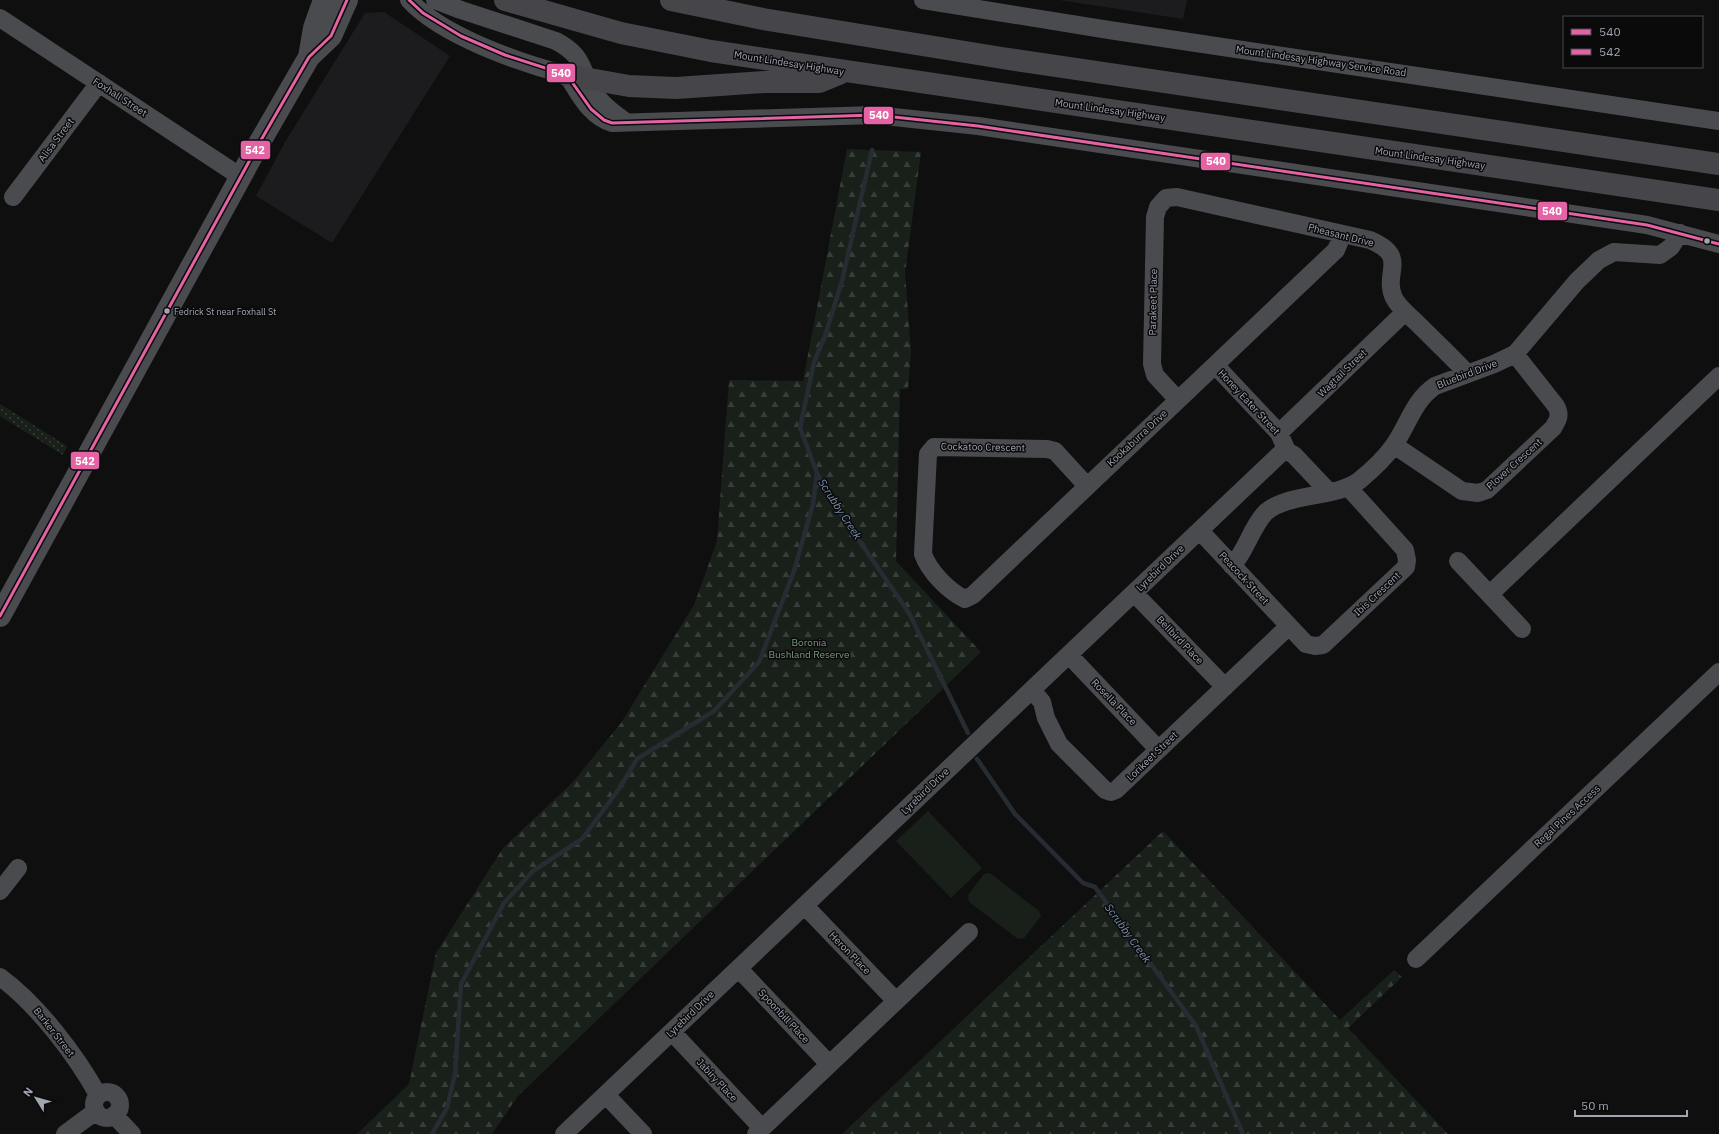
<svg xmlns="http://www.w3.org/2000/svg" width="1719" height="1134" font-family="'IBM Plex Sans',sans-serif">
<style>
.built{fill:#1c1c1e}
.grass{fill:url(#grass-dots)}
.forest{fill:url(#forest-firs)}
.pitch{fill:#19201a}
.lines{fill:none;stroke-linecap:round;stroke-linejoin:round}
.stream{stroke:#262c32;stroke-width:4.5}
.minor{stroke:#4a4b4f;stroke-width:18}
.tertiary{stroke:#4a4b4f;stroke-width:22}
.trunk{stroke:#46464a;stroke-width:22}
.bus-1-casing{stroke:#0a0a0b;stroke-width:6}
.bus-2-casing{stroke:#0a0a0b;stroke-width:6}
.bus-1{stroke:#e463a4;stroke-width:3}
.bus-2{stroke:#e463a4;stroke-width:3}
.bus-dot{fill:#a0a5b1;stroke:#0a0a0b;stroke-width:1.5}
.labels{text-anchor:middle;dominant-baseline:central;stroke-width:3;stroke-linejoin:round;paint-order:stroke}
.bus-label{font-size:9px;fill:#a0a5b1;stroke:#0a0a0b;text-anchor:start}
.street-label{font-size:10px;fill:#a0a5b1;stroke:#0a0a0b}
.park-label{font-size:10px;fill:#769d79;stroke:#0a0a0b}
.water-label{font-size:11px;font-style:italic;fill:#7592ae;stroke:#0a0a0b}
.line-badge{stroke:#0a0a0b;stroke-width:1.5}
.badge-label{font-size:11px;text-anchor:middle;font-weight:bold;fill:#fff}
</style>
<defs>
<pattern id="grass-dots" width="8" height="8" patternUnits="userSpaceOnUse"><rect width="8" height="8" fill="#19201a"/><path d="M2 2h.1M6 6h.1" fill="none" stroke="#373d39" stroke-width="1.8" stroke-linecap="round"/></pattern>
<pattern id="forest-firs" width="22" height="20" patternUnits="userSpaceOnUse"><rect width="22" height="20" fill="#19201a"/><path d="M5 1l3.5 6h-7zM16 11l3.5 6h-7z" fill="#373d39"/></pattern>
</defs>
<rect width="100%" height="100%" fill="#0f0f10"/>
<!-- built -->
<path class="built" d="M 1059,0 L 1187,0 L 1183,19 Z
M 384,12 L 450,56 L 332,243 L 256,196 L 285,142 L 365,13 Z"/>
<!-- grass -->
<path class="grass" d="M 0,404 L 67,446 L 63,455 L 0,416 Z"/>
<!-- forest -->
<path class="forest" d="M 847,149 L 921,152 L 905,273 L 911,351 L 908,389 L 900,389 L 896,561 L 981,652 L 518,1096 L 492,1134 L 357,1134 L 409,1084 L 436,953 L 503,848 L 572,783 L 621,723 L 694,605 L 717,541 L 729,380 L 803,381 Z
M 1163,831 L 1340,1020 L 1394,970 L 1402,977 L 1348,1028 L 1448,1134 L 842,1134 Z"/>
<!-- pitch -->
<path class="pitch" d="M 928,811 L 982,868 L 951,898 L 896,841 Z
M 990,873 L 1039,911 L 1041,916 L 1024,938 L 1018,939 L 969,902 L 968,895 L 984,874 Z"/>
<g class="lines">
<!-- stream -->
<path class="stream" d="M 872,150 L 842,281 L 825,336 L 814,362 L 800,428 L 817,473 L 832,501 L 909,613 L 968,733
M 977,759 L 1015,814 L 1083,883 L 1095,887 L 1196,1026 L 1243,1134
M 432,1134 L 447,1108 L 455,1074 L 461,984 L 504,903 L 533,871 L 582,839 L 619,789 L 637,759 L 714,711 L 759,662 L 794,571 L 813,504 L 817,473"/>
<!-- minor -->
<path class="minor" d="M 409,0 C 442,36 520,63 567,75 C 579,93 589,116 612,123 L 875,115 L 978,126 L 1647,225 L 1719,244
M 435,0 L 461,10 L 556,41 C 586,57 579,69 596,95 C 603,106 615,114 626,122
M 923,0 L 1109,30 L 1719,121
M 0,18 L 241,177
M 13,197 L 99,83
M 1215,365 L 1279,433 L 1287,451 L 1294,455 L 1329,492
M 1178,400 L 1155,375 L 1152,364 L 1155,217 L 1158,207 L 1166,198 L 1177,197 L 1370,240 C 1410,257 1382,272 1394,298 C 1399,308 1410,316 1417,323 C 1434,340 1451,356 1467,373
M 1279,433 L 1405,312
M 1394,445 L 1462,491 L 1478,493 L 1487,490 L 1553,428 C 1558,420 1561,415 1556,406 L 1515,354
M 1087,486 L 1055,451 L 1047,449 L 934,447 L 928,454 L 923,554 C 929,571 948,591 965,599 L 973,595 L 1336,250 L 1339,243 L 1340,234
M 1200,531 L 1306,644 L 1315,646 L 1323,645 L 1406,567 L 1407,560 L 1405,550 L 1348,487
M 1458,561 L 1522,629
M 1232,566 C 1247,550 1251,527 1266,512 C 1287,493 1338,498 1360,480 C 1372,470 1385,458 1394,445 C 1408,425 1414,400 1435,386 L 1494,364 L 1515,354 L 1577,281 L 1599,260 L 1614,252 L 1660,255 L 1671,247 L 1680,233
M 1134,593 L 1225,687
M 1490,594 L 1719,376
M 1069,655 L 1158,749
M 1032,690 L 1042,702 L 1046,718 L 1059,744 L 1105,790 L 1111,792 L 1116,790 L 1289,626
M 0,891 L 18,868
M 805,906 L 896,1001
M 1416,959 L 1719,672
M 739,969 L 829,1064
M 0,977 C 37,1004 76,1055 98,1095
M 672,1032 L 762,1128
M94 1105a13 13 0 1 1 26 0a13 13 0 1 1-26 0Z
M 606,1095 L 643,1134
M 114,1115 L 132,1134
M 65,1134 L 96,1111
M 564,1134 L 1280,454 L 1287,451
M 756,1134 L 969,932"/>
<!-- tertiary -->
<path class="tertiary" d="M 309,57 L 314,28 L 324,0
M 0,616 L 257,147 L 309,57 L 331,36 L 347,0"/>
<!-- trunk -->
<path class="trunk" d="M 505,0 L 621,33 L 711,51 L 1719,200
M 671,0 L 763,19 L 1002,58 L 1719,164
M 567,75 L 629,86 L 676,88 L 765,82 L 819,82 L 841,73"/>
<defs>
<path id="bus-1" d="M 409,0 L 423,13 L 461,36 L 505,55 L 567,75 L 591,109 L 604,120 L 612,123 L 875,115 L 978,126 L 1647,225 L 1719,244"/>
<path id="bus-2" d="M 0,616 L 257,147 L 309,57 L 331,36 L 347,0"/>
</defs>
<!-- bus-1 casing -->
<use href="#bus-1" class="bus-1-casing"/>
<!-- bus-2 casing -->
<use href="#bus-2" class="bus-2-casing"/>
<!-- bus-1 -->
<use href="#bus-1" class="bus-1"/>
<!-- bus-2 -->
<use href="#bus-2" class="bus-2"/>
</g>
<!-- markers -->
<g class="bus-dot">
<circle cx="1707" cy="241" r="3.5"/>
<circle cx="167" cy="311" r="3.5"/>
</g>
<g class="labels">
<!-- bus labels -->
<g class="bus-label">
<text x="174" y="311">Fedrick St near Foxhall St</text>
</g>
<!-- street labels -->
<g class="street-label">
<text transform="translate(1321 61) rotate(8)">Mount Lindesay Highway Service Road</text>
<text transform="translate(789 63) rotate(9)">Mount Lindesay Highway</text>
<text transform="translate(120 97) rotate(33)">Foxhall Street</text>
<text transform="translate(1110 110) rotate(8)">Mount Lindesay Highway</text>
<text transform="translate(56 140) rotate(-53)">Alisa Street</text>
<text transform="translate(1430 158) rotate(8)">Mount Lindesay Highway</text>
<text transform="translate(1341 235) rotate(14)">Pheasant Drive</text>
<text transform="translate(1153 302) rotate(-89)">Parakeet Place</text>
<text transform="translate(1342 373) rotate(-44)">Wagtail Street</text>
<text transform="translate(1467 374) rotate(-21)">Bluebird Drive</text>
<text transform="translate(1249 402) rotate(47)">Honey Eater Street</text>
<text transform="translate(1137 438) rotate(-43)">Kookaburra Drive</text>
<text transform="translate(983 447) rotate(1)">Cockatoo Crescent</text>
<text transform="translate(1514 464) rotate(-42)">Plover Crescent</text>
<text transform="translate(1160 568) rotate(-44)">Lyrebird Drive</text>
<text transform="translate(1244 578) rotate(47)">Peacock Street</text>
<text transform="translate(1377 594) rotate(-43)">Ibis Crescent</text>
<text transform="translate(1180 640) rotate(46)">Bellbird Place</text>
<text transform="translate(1114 702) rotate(46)">Rosella Place</text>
<text transform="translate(1152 756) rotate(-44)">Lorikeet Street</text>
<text transform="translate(925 791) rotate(-44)">Lyrebird Drive</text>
<text transform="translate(1567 816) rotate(-43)">Regal Pines Access</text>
<text transform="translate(850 953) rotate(46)">Heron Place</text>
<text transform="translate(690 1014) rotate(-44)">Lyrebird Drive</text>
<text transform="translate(784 1016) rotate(47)">Spoonbill Place</text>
<text transform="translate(54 1032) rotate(52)">Barker Street</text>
<text transform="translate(717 1080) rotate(47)">Jabiry Place</text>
</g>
<!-- park labels -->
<g class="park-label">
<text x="809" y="642">Boronia<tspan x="809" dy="12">Bushland Reserve</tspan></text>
</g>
<!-- water labels -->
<g class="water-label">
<text transform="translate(840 509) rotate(57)">Scrubby Creek</text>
<text transform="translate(1128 933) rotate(54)">Scrubby Creek</text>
</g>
</g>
<g class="line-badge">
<rect x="546" y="63" width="30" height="20" rx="4" fill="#e463a4"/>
<rect x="863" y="106" width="31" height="19" rx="4" fill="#e463a4"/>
<rect x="240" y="140" width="31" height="20" rx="4" fill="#e463a4"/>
<rect x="1200" y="152" width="31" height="19" rx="4" fill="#e463a4"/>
<rect x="1537" y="201" width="31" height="20" rx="4" fill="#e463a4"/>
<rect x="70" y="451" width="30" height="19" rx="4" fill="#e463a4"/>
</g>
<g class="badge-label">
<text x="561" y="77">540</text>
<text x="879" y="119">540</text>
<text x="255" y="154">542</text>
<text x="1216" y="165">540</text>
<text x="1552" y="215">540</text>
<text x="85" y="465">542</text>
</g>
<!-- legend -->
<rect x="1563" y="16" width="140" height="52" fill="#0a0a0b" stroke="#46484d"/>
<rect x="1571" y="29" width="20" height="6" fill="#e463a4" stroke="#46484d"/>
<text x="1599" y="36" font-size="12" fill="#a0a5b1">540</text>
<rect x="1571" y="49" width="20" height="6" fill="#e463a4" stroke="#46484d"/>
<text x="1599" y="56" font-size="12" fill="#a0a5b1">542</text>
<!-- north arrow -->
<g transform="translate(36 1098) rotate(307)" stroke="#0a0a0b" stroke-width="3" paint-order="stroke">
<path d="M0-3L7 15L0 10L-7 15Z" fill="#a0a5b1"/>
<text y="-6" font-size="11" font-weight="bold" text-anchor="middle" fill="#a0a5b1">N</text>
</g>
<!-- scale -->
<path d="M1575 1110v6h112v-6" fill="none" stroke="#a0a5b1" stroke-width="2"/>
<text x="1581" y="1110" font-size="12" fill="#a0a5b1" stroke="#0a0a0b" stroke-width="3" paint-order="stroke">50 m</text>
</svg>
